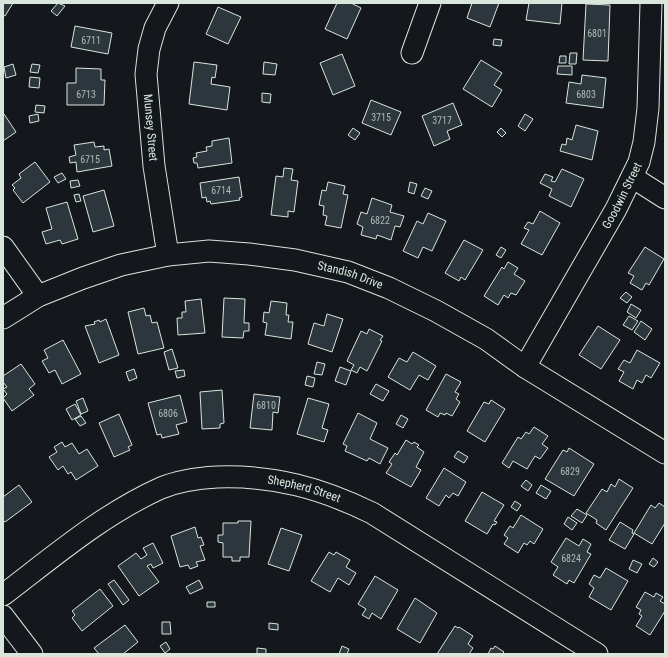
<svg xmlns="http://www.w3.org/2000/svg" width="668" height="657" font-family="'Roboto Condensed',sans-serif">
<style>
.building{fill:#2c363c;stroke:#d8e6dc}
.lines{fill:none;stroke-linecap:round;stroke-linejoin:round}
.minor-casing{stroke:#d8e6dc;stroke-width:23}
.minor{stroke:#14181c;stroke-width:21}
.labels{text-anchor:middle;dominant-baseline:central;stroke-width:3;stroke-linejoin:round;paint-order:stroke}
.number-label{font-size:10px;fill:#adbab4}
.street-label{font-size:12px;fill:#d8e6dc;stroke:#14181c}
</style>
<rect width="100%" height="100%" fill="#14181c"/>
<!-- building -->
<path class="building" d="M 3,3 L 13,3 L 5,16 L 3,15 Z
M 58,3 L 65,6 L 57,16 L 51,11 Z
M 337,3 L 351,3 L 361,8 L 347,39 L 325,29 Z
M 472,3 L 499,3 L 490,27 L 467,18 Z
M 529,3 L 562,3 L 560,24 L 526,20 Z
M 586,4 L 610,5 L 608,61 L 583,60 Z
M 218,7 L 241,17 L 228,44 L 206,34 Z
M 75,26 L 112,33 L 108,54 L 71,47 Z
M 494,39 L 502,40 L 501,46 L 493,45 Z
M 570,53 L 577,53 L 576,64 L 569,64 Z
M 342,54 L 355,86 L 333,95 L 320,63 Z
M 560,56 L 566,56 L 566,63 L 559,63 Z
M 481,60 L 502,73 L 494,85 L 502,90 L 492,107 L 463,89 Z
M 194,62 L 217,65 L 215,78 L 212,77 L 211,84 L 230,87 L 227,110 L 189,104 Z
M 264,62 L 277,64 L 275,75 L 263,74 Z
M 13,64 L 16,75 L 6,78 L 4,67 Z
M 32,64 L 40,65 L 38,73 L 30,72 Z
M 558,66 L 572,66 L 572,75 L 557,74 Z
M 76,68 L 101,69 L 101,80 L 105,80 L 104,105 L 67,105 L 67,83 L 76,83 Z
M 582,75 L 606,78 L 603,108 L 566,103 L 569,82 L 581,84 Z
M 30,77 L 40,78 L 39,88 L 29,87 Z
M 262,93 L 271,94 L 270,103 L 262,102 Z
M 371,100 L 401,112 L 391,135 L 362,123 Z
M 453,103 L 462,125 L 447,131 L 450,139 L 434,146 L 422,116 Z
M 36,105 L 45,106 L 44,113 L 35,112 Z
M 4,114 L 16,132 L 3,141 L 3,115 Z
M 38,114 L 39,121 L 30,123 L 29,116 Z
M 525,114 L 533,119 L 525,131 L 518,126 Z
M 576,125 L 598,131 L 592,160 L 560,151 L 562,144 L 566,145 L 567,138 L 572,140 Z
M 353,128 L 360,133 L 355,140 L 348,135 Z
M 501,128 L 506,133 L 502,137 L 497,132 Z
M 229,138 L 232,163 L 198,168 L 197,163 L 194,163 L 193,158 L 197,157 L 196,153 L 207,151 L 206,147 L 212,146 L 212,141 Z
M 94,142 L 95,147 L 104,146 L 104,150 L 109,149 L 112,166 L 77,172 L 76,162 L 70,163 L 69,157 L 76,155 L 74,145 Z
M 35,162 L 50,182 L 23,203 L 13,190 L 15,188 L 12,185 L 21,178 L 19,174 Z
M 284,168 L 293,169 L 291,180 L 298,181 L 294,212 L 288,211 L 288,217 L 271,215 L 276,176 L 283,177 Z
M 562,169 L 584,179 L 571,207 L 549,196 L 552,189 L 540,183 L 545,174 L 553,177 L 551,181 L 555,182 Z
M 62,173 L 66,179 L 58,183 L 54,177 Z
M 239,177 L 242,197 L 239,198 L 240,200 L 211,204 L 210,201 L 207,202 L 206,197 L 202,198 L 200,183 Z
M 78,180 L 80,186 L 71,188 L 70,181 Z
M 328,182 L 345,186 L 343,194 L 348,195 L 341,228 L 325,225 L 327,216 L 323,215 L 324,206 L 319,205 L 322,190 L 326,191 Z
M 410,182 L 417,184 L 414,194 L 408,192 Z
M 425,188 L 432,191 L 428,199 L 421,196 Z
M 104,190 L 114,226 L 93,232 L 83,196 Z
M 79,194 L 81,201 L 76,202 L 74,195 Z
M 372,198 L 392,205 L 390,212 L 404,216 L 400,227 L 395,226 L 391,240 L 377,235 L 376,239 L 361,235 L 363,227 L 357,224 L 361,212 L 367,214 Z
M 67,202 L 78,239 L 62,244 L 60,240 L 46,244 L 42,232 L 52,229 L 46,208 Z
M 540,211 L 560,223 L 542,255 L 521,244 L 529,230 L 524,228 L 528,222 L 533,224 Z
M 428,213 L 446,221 L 432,251 L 423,247 L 418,258 L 403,251 L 417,221 L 423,224 Z
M 464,240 L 483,250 L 465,280 L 461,277 L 459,281 L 445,273 Z
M 501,247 L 506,250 L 501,258 L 496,255 Z
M 645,247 L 664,259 L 649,285 L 646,283 L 642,290 L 630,283 L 634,276 L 628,273 Z
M 508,262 L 518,268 L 514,274 L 525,281 L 516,295 L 511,293 L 508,298 L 504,295 L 498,305 L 484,296 L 502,267 L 504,269 Z
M 626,292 L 632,297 L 627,303 L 620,298 Z
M 224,298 L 245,299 L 244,323 L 249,323 L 249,331 L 244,331 L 243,338 L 222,337 Z
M 201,299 L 205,333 L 178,335 L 177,318 L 182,318 L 182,312 L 186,312 L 185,301 Z
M 271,301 L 287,303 L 286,315 L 289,315 L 288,322 L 293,322 L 291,339 L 265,335 L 267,323 L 263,322 L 264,312 L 269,313 Z
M 631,304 L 641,310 L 636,318 L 627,312 Z
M 144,308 L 146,316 L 150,315 L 152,323 L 157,322 L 164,348 L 138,354 L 128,312 Z
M 327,314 L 343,319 L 332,352 L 308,344 L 314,323 L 324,326 Z
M 629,316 L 638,321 L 632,330 L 623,325 Z
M 106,319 L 119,355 L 99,363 L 85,326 L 95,324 L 94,322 L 99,320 L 100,322 Z
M 641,321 L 652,329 L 645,340 L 634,332 Z
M 598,326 L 620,340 L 601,369 L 579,355 Z
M 369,329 L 383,336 L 380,340 L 382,341 L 367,371 L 360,367 L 357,373 L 351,370 L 354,365 L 347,361 L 361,331 L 367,334 Z
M 63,340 L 81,374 L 62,384 L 55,370 L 49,373 L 42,361 L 48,358 L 44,350 Z
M 172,349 L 178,368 L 169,370 L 164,352 Z
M 637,350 L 660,363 L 651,378 L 646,375 L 642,383 L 637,380 L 633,389 L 619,381 L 624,372 L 618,369 L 624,360 L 630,363 Z
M 413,352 L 436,366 L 428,380 L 419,375 L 410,390 L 388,377 L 399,358 L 407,362 Z
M 317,362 L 325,364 L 322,375 L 314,374 Z
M 21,364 L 35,384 L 29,389 L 34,395 L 12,411 L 3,398 L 7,394 L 3,389 L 7,387 L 3,382 L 3,376 Z
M 340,367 L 351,371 L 346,385 L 335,381 Z
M 134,369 L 137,378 L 129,381 L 126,372 Z
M 184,370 L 185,376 L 177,378 L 175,371 Z
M 446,374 L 461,382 L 455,392 L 459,394 L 456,399 L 460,402 L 452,416 L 446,413 L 445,415 L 440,413 L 438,417 L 426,410 Z
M 307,376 L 315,378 L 313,387 L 305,385 Z
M 376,384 L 389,391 L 383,401 L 370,394 Z
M 222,390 L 224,423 L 220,424 L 220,428 L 202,429 L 200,392 Z
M 254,394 L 280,397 L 278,413 L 273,412 L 272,430 L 250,428 Z
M 180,395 L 187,422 L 176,425 L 179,434 L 162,438 L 161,434 L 157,435 L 148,403 Z
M 83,398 L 88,411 L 81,414 L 76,401 Z
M 308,398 L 329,404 L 322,428 L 328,430 L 324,442 L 297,434 Z
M 491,400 L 505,409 L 485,442 L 467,431 L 484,402 L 489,404 Z
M 75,404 L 81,415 L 72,420 L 66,409 Z
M 358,413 L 377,423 L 370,439 L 388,448 L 380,464 L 369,458 L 367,461 L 345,451 L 347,446 L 343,444 Z
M 119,414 L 132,445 L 128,447 L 130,450 L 114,457 L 99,423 Z
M 401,415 L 408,419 L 403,428 L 396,424 Z
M 81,416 L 86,423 L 80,426 L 75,419 Z
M 534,427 L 548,436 L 542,444 L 548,448 L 540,459 L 535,456 L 527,469 L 513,461 L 509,468 L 502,463 L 518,437 L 521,439 L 526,432 L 529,434 Z
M 406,440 L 412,444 L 414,442 L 419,445 L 417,447 L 424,452 L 416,467 L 421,470 L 411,487 L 386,473 L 392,464 L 389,462 L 395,453 L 397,455 Z
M 62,442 L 65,447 L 72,443 L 79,454 L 87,449 L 98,466 L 76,480 L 71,472 L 68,474 L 63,466 L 58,470 L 49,457 L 57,452 L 54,447 Z
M 569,448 L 594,464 L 574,496 L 545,479 L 563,450 L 567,452 Z
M 458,451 L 468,457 L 464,463 L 454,457 Z
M 444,468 L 466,482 L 458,496 L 453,493 L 449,498 L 446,495 L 439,506 L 426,498 Z
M 619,479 L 633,488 L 606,530 L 596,523 L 597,520 L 586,513 L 602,489 L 607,492 L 611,484 L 615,487 Z
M 526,480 L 532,485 L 528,491 L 521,486 Z
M 19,485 L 32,502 L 5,522 L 3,520 L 3,497 Z
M 541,485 L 551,491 L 546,499 L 536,493 Z
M 482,492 L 504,505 L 494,521 L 497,522 L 495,525 L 493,524 L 487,534 L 465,521 Z
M 515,501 L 521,505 L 517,511 L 511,507 Z
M 659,503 L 665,507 L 665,523 L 652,544 L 634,533 L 651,505 L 655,508 Z
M 577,509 L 587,515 L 582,523 L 571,516 Z
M 521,515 L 543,529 L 534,544 L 530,541 L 527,545 L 524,543 L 518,553 L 504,544 L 508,538 L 504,535 L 510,526 L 513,528 Z
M 568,517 L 577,523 L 572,530 L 564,524 Z
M 238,521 L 251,521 L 249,557 L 240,557 L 240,561 L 232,561 L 232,557 L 223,557 L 223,543 L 218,542 L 218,535 L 223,535 L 223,523 L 238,523 Z
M 620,522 L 633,530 L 632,533 L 634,534 L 625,549 L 609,540 Z
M 195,527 L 198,538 L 201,537 L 204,545 L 200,546 L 205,560 L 196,562 L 198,566 L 190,569 L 188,565 L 180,567 L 171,536 Z
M 281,528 L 302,535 L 289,571 L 268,564 Z
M 566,538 L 579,546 L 583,539 L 591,544 L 587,552 L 591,554 L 574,583 L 569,580 L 567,584 L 553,575 L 558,567 L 551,562 Z
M 153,543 L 163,563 L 153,568 L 151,564 L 147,566 L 159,582 L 139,596 L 118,566 L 136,553 L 141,559 L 147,555 L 143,548 Z
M 329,552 L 334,555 L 336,552 L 350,560 L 346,567 L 356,573 L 349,585 L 338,578 L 330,592 L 311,581 Z
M 653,558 L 658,562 L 654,567 L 649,564 Z
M 633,560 L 642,564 L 637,573 L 629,569 Z
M 606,568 L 628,581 L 611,610 L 589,597 L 594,588 L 589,584 L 594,575 L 600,578 Z
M 375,576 L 398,590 L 381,619 L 372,613 L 369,619 L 362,615 L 366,609 L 358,604 Z
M 114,580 L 129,600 L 123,605 L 108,584 Z
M 199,580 L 203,588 L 190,594 L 186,587 Z
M 100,589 L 113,606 L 82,631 L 72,618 L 75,615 L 72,611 Z
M 645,592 L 654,597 L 656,593 L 663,597 L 660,601 L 665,604 L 665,611 L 650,635 L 636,626 L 642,616 L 639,614 L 641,610 L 636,607 Z
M 415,598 L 437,613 L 420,643 L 397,629 Z
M 207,602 L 215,602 L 215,607 L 207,607 Z
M 162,622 L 170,622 L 171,634 L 162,634 Z
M 269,623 L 278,624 L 278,630 L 269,629 Z
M 125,625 L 138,642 L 123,654 L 99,654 L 94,648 Z
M 455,626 L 458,628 L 459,627 L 473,636 L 468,644 L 473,648 L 469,654 L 437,654 Z
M 166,642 L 170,649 L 165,653 L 160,646 Z
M 342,646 L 349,649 L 347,654 L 339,654 Z
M 495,646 L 504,652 L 502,654 L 488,654 L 491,648 L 493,649 Z
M 257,648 L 266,649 L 266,654 L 257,654 Z"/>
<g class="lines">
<defs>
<g id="minor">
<path id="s1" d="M 168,3 L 155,28 L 149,49 L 146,74 L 154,166 L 168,255"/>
<path d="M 412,53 L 430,3"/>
<path d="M 632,177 L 665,198"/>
<path d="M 3,247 L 38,296"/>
<path id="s2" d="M 3,318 L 38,296 L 83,278 L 121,265 L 168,255 L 209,251 L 249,254 L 295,260 L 348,272 L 389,288 L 436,311 L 486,339 L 525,367 L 665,453"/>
<path id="s3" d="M 525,367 L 616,209 L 639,162 L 644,142 L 648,108 L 651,3"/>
<path id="s4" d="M 3,595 C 53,557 103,514 161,488 C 178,481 199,478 217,477 C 273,475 321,488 372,513 L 597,654"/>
<path d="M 3,616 L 32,654"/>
</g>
</defs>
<!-- minor casing -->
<use href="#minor" class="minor-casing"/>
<!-- minor -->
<use href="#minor" class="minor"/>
</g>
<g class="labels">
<!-- number labels -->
<g class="number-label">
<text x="597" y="33">6801</text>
<text x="91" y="40">6711</text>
<text x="86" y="94">6713</text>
<text x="586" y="94">6803</text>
<text x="381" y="117">3715</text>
<text x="442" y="120">3717</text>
<text x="90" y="159">6715</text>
<text x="221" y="190">6714</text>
<text x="380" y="220">6822</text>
<text x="266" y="405">6810</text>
<text x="168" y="413">6806</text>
<text x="570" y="471">6829</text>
<text x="571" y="558">6824</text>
</g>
<!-- street labels -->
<g class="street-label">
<text stroke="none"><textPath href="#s1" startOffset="129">Munsey Street</textPath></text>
<text stroke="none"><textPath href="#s3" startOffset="197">Goodwin Street</textPath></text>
<text stroke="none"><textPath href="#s2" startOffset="363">Standish Drive</textPath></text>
<text stroke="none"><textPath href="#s4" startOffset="337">Shepherd Street</textPath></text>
</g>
</g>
<!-- border -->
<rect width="668" height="657" fill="none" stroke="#d8e6dc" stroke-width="8"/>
</svg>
